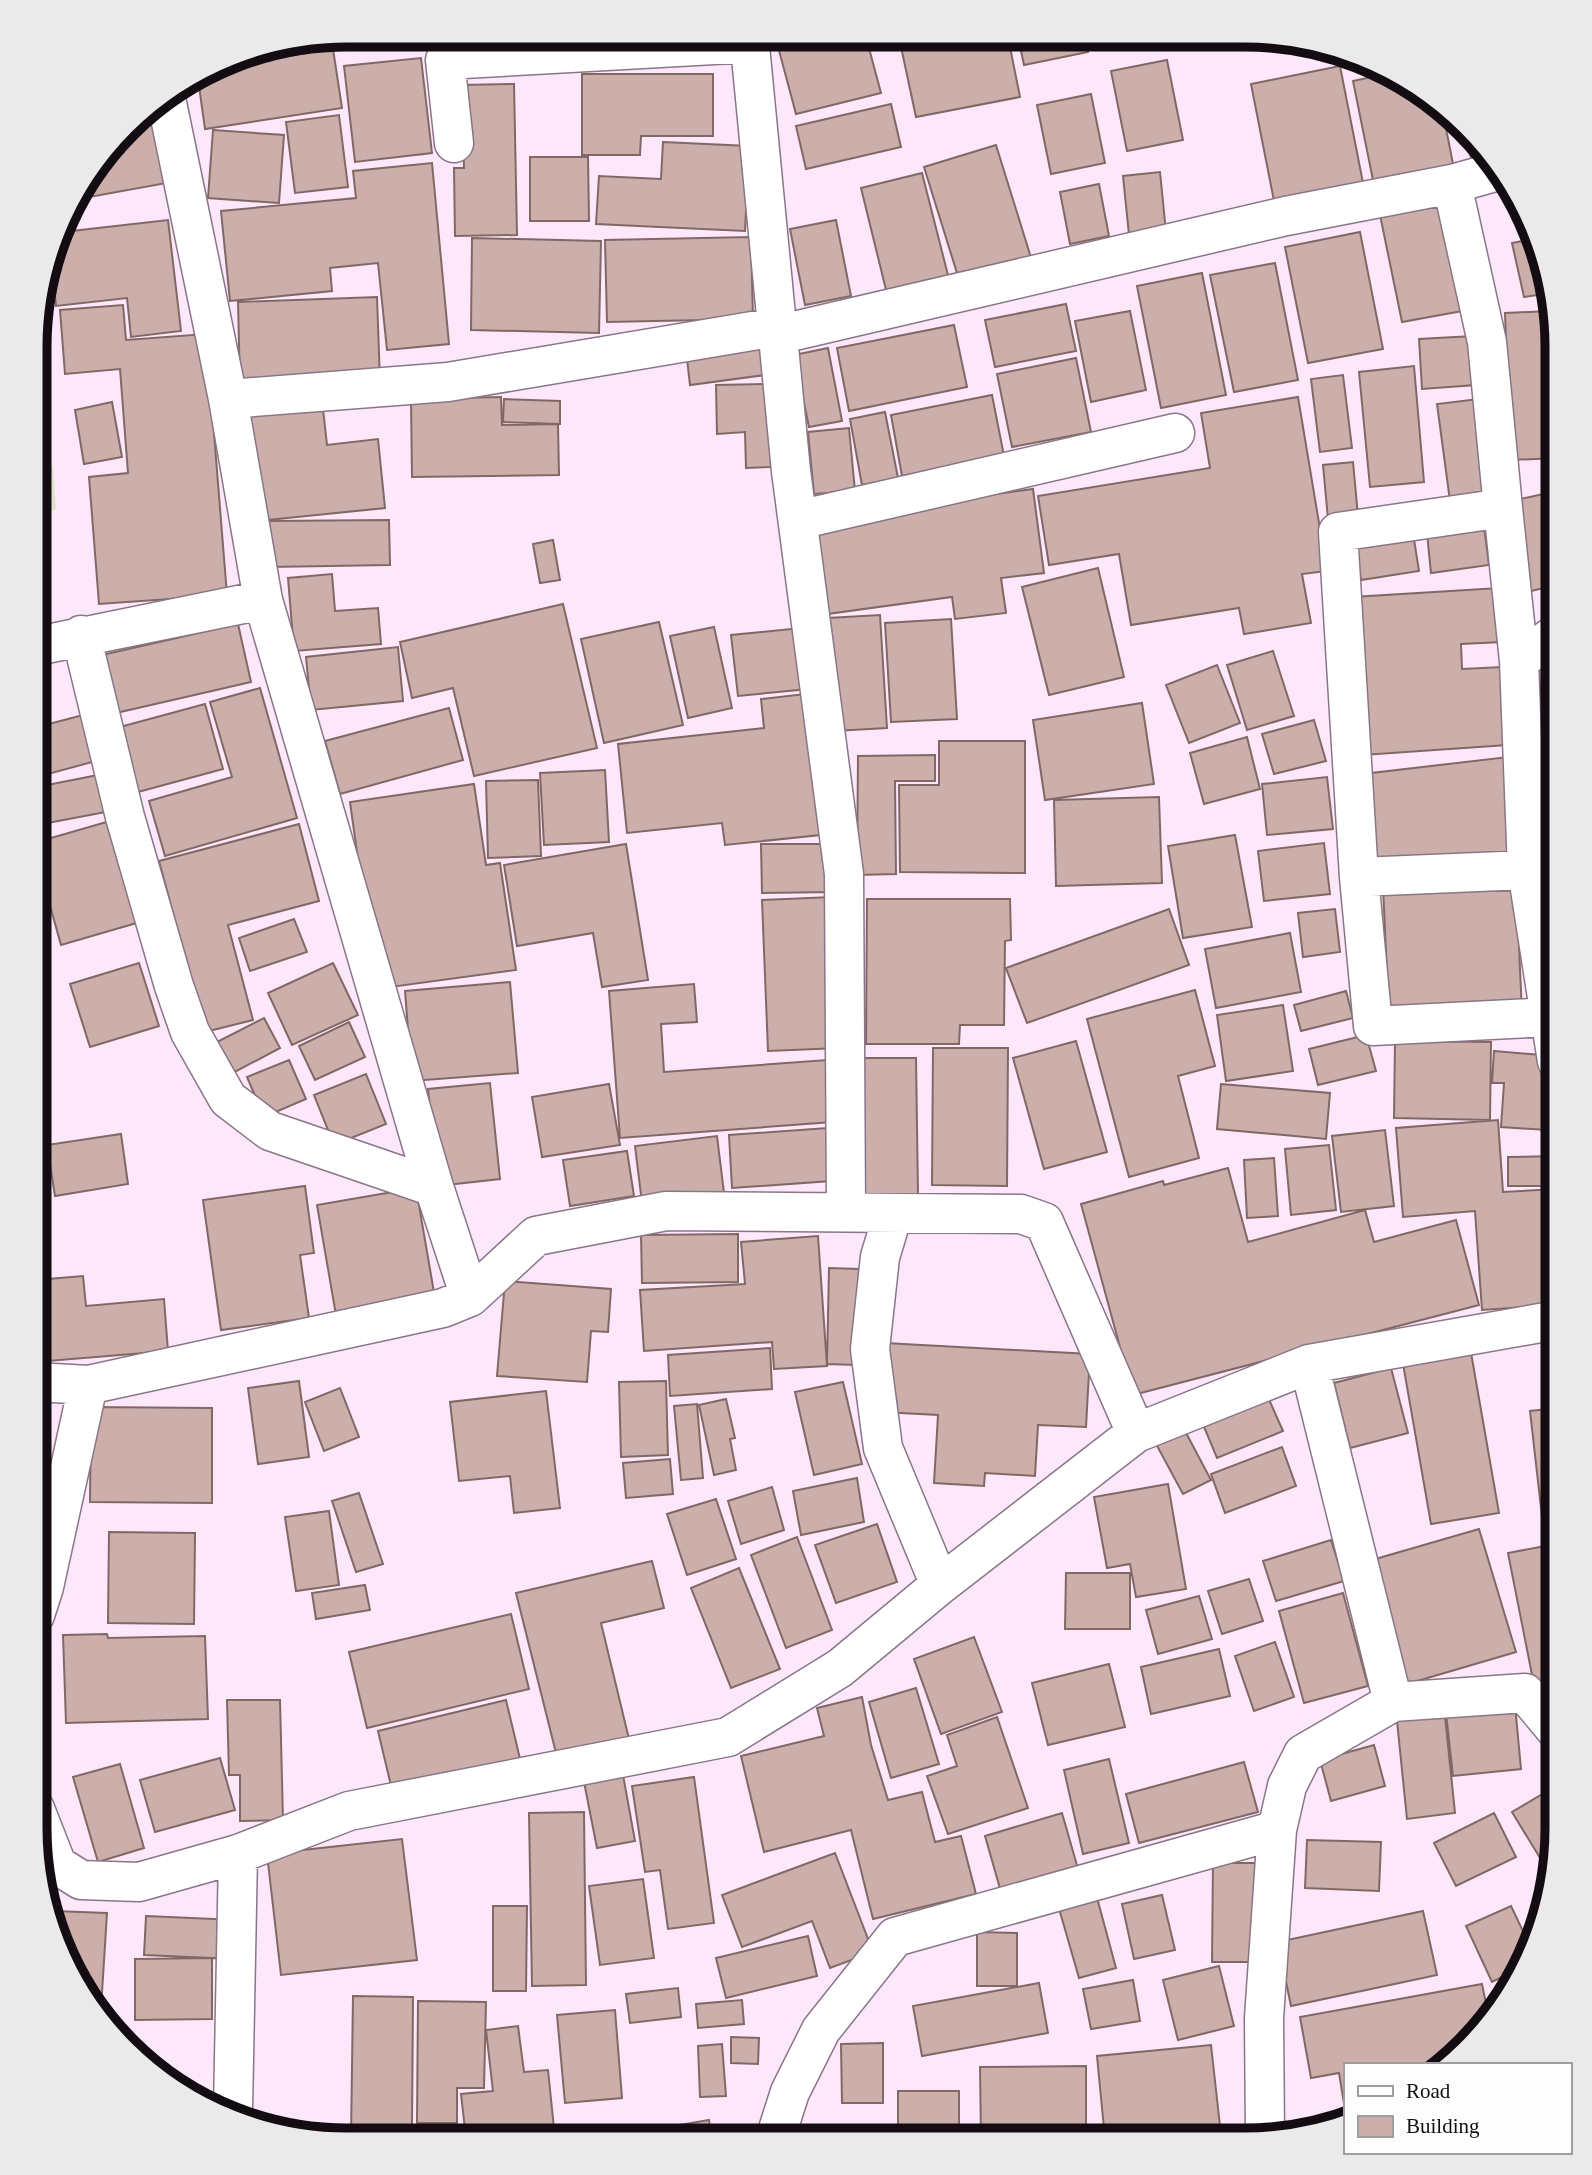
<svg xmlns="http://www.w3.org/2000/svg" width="1592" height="2175" font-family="'Times New Roman',serif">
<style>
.green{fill:#dfe3c7}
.building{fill:#ccafab;stroke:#826865;stroke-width:2}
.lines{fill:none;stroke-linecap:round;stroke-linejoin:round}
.minor-casing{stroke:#897687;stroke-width:41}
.minor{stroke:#fff;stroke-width:38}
.rim{fill:none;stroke:#130c12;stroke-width:9}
</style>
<rect width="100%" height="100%" fill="#fde8fb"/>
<!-- green -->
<path class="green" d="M 38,406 L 53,469 L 56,509 L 37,519 Z"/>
<!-- building -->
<path class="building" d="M 803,36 L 866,37 L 881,93 L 796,114 L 777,43 Z
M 928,37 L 1008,37 L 1020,97 L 916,117 L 900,42 Z
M 1018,37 L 1085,37 L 1088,52 L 1024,65 Z
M 329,38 L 264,52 L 263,49 Z
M 1240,38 L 1286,38 L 1290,39 L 1242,48 Z
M 1299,41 L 1320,47 L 1301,51 Z
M 333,49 L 342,108 L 205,129 L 198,79 L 221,66 Z
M 421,58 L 432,153 L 355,162 L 344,66 Z
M 1167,60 L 1183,140 L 1127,151 L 1111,71 Z
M 1340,66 L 1364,188 L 1275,206 L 1251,84 Z
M 1390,73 L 1435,99 L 1442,108 L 1454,169 L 1374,185 L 1353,81 Z
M 582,74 L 713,74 L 713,136 L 641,136 L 640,155 L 582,155 Z
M 514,84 L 517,235 L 455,236 L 454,168 L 464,168 L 462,85 Z
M 1091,94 L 1105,163 L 1051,174 L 1037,105 Z
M 891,104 L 901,147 L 806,169 L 796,126 Z
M 339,115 L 348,187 L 295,193 L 286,122 Z
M 160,119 L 172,182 L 73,200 L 77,191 L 131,124 Z
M 213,130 L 284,135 L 279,203 L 208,198 Z
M 1467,138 L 1485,160 L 1472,163 Z
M 663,142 L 749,146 L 745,231 L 596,224 L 599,176 L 661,179 Z
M 996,145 L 1033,264 L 961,286 L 924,167 Z
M 530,157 L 588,157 L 589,221 L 530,221 Z
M 432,163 L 449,344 L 387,350 L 378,263 L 330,268 L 332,291 L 230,301 L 221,211 L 356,198 L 353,171 Z
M 1160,172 L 1166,232 L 1129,235 L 1123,176 Z
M 922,173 L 951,287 L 889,302 L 861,188 Z
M 1099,184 L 1109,236 L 1070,244 L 1060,192 Z
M 1445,201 L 1468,310 L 1402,322 L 1380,215 Z
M 168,220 L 181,331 L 131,337 L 127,298 L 56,306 L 52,265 L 63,232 Z
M 836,220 L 851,296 L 805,305 L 790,229 Z
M 1360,232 L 1383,349 L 1308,363 L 1285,247 Z
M 751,237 L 753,319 L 607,322 L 605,240 Z
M 472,238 L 601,241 L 599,333 L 471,330 Z
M 1532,239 L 1545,294 L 1524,297 L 1512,243 Z
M 1275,263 L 1298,380 L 1234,392 L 1210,275 Z
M 1202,273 L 1226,395 L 1161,408 L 1137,286 Z
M 377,297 L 380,382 L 240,385 L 238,302 Z
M 1066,304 L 1076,351 L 995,367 L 985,320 Z
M 123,305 L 126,340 L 206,334 L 227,595 L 99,604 L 89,477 L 128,473 L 120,369 L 65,374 L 60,310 Z
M 1130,311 L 1146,390 L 1091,402 L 1075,321 Z
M 1549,311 L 1557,346 L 1557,458 L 1510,460 L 1505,313 Z
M 954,325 L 967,387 L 849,411 L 837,348 Z
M 1473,336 L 1476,385 L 1422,389 L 1419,339 Z
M 761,340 L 765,375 L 690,385 L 686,350 Z
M 828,348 L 842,421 L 809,427 L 794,355 Z
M 1076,358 L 1091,432 L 1012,447 L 997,374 Z
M 1414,366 L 1424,482 L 1370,487 L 1359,372 Z
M 1343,375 L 1352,448 L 1320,452 L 1311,379 Z
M 768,384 L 771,467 L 746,468 L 745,432 L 717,434 L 716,385 Z
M 992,395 L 1004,456 L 902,476 L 891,415 Z
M 501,397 L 502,425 L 558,424 L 559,475 L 412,477 L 411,399 Z
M 1298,397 L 1327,571 L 1302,574 L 1311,623 L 1244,634 L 1239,608 L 1131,625 L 1119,554 L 1049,565 L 1038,496 L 1210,468 L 1201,413 Z
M 504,399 L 560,401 L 560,424 L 503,422 Z
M 1478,399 L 1491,496 L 1450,501 L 1437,404 Z
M 112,402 L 122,457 L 84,464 L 75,410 Z
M 323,409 L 327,445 L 378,439 L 385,508 L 258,521 L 247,416 Z
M 885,412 L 898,478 L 862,485 L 850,419 Z
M 849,428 L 855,491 L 814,494 L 808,432 Z
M 1353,462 L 1358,516 L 1328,519 L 1323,465 Z
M 1033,489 L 1044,573 L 1001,578 L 1006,613 L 955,619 L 952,597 L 827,614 L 814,519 Z
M 1557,491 L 1557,585 L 1531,591 L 1511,501 Z
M 389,520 L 390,565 L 268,567 L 266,521 Z
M 1484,526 L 1489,565 L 1431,573 L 1427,533 Z
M 1413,533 L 1419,571 L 1361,580 L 1355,541 Z
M 553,540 L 560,580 L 540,583 L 533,544 Z
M 1098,568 L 1124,677 L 1049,695 L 1022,587 Z
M 332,574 L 335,611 L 378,608 L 381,644 L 294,651 L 288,578 Z
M 1499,588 L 1502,642 L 1461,644 L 1462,669 L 1502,667 L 1507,745 L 1363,755 L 1353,597 Z
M 563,604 L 597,748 L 474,776 L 453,688 L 412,698 L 400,642 Z
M 880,615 L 887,728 L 834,731 L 828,618 Z
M 951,619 L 957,719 L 891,722 L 885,623 Z
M 659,622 L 683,725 L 604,743 L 581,639 Z
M 238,624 L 251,682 L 116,713 L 102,655 Z
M 714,627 L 732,708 L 688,718 L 670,636 Z
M 801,628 L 808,689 L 738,696 L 731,635 Z
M 398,647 L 403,701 L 311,710 L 306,657 Z
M 1273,651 L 1294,716 L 1247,730 L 1227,665 Z
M 1557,662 L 1557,830 L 1552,830 L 1538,663 Z
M 1217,665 L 1240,723 L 1189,743 L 1166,685 Z
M 260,688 L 297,818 L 165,856 L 149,801 L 232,777 L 210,702 Z
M 814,693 L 830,834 L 725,845 L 722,823 L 627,833 L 618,744 L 764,728 L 761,699 Z
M 1142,703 L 1154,784 L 1045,800 L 1033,720 Z
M 205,704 L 223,769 L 138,792 L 120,727 Z
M 449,708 L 463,760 L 340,794 L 325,741 Z
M 91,713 L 103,759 L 37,777 L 37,727 Z
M 1314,720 L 1326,761 L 1274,774 L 1262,734 Z
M 1247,737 L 1260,789 L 1204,804 L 1190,753 Z
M 939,741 L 1025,741 L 1025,873 L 900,872 L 899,785 L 939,785 Z
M 935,755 L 935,781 L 895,781 L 896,874 L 857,875 L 858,756 Z
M 1508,757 L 1519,853 L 1374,870 L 1363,774 Z
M 605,770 L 609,842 L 544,845 L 540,773 Z
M 103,774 L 111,811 L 37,825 L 37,787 Z
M 1327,777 L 1333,829 L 1267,835 L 1262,784 Z
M 538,780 L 541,856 L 488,858 L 486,781 Z
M 474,784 L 486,865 L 500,863 L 516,970 L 376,989 L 350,802 Z
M 1159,797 L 1162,883 L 1056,886 L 1054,800 Z
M 110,821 L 140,922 L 61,945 L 37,859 L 37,842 Z
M 299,824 L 319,901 L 228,925 L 253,1020 L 205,1032 L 159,861 Z
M 1235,835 L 1252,927 L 1183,938 L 1168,846 Z
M 1324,843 L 1330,894 L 1264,901 L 1258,851 Z
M 626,844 L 648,980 L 602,987 L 593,933 L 517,946 L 504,865 Z
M 761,844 L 833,844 L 833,892 L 762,893 Z
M 1557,845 L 1557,921 L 1547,923 L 1533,849 Z
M 1516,881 L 1522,1013 L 1389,1018 L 1383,887 Z
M 832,897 L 839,1048 L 768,1051 L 762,900 Z
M 867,899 L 1010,899 L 1011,940 L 1005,941 L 1004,1025 L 960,1025 L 959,1044 L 866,1044 Z
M 1169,909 L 1189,965 L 1027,1023 L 1006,968 Z
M 1335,909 L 1340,952 L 1303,957 L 1298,913 Z
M 294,919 L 307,952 L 250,971 L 239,938 Z
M 1290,933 L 1301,992 L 1216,1008 L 1205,949 Z
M 139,963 L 159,1026 L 90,1047 L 70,984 Z
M 333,963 L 358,1015 L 292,1045 L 268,993 Z
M 510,982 L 518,1073 L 412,1081 L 405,991 Z
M 694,984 L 697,1022 L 661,1024 L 664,1072 L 827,1060 L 832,1122 L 620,1138 L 609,991 Z
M 1195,990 L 1215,1066 L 1178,1076 L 1199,1158 L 1129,1177 L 1087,1019 Z
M 1346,991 L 1353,1018 L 1301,1031 L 1294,1005 Z
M 1283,1005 L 1293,1071 L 1226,1081 L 1217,1015 Z
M 264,1018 L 280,1048 L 231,1074 L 215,1043 Z
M 349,1022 L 365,1057 L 315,1080 L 299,1046 Z
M 1366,1035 L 1376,1071 L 1318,1085 L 1309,1049 Z
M 1076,1041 L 1107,1152 L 1044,1169 L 1013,1058 Z
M 1395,1041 L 1491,1042 L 1490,1120 L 1394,1118 Z
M 933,1048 L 1008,1048 L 1007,1186 L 932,1185 Z
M 1494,1051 L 1552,1056 L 1547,1130 L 1501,1127 L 1504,1083 L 1492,1083 Z
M 859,1058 L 916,1058 L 918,1195 L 862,1195 Z
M 289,1060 L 306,1099 L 264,1117 L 247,1077 Z
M 366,1074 L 386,1124 L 334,1145 L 314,1095 Z
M 490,1083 L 500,1179 L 438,1186 L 428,1089 Z
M 609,1084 L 620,1145 L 542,1157 L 532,1097 Z
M 1221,1084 L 1330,1093 L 1326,1139 L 1217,1129 Z
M 1498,1120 L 1503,1192 L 1557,1189 L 1557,1305 L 1482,1310 L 1475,1211 L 1403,1217 L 1396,1128 Z
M 827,1128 L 831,1181 L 732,1188 L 729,1135 Z
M 1385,1130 L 1394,1206 L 1341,1212 L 1332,1136 Z
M 121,1134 L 128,1184 L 55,1196 L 47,1145 Z
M 717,1136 L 724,1193 L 642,1203 L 635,1146 Z
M 1329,1145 L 1336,1210 L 1291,1215 L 1285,1149 Z
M 627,1151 L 634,1196 L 570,1206 L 563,1160 Z
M 1557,1156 L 1557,1186 L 1508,1186 L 1508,1157 Z
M 1274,1158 L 1278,1216 L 1247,1218 L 1244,1160 Z
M 1228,1168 L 1248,1242 L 1365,1210 L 1374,1242 L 1456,1220 L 1479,1305 L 1133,1395 L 1081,1204 L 1163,1181 L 1164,1185 Z
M 305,1186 L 314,1253 L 300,1255 L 309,1318 L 221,1330 L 203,1200 Z
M 416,1188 L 436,1304 L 337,1321 L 317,1205 Z
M 738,1234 L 738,1282 L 642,1283 L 641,1235 Z
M 818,1236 L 827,1366 L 774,1369 L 772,1342 L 644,1351 L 640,1290 L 745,1284 L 741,1242 Z
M 829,1268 L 859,1269 L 857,1365 L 827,1364 Z
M 83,1276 L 86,1306 L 164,1299 L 168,1351 L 36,1362 L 36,1280 Z
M 505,1281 L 611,1289 L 608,1332 L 591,1331 L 587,1382 L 497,1376 Z
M 885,1343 L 1090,1354 L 1086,1427 L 1038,1425 L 1035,1476 L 985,1473 L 984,1486 L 934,1483 L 938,1415 L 882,1412 Z
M 1470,1347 L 1499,1513 L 1431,1524 L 1402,1358 Z
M 770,1348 L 772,1389 L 670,1396 L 668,1355 Z
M 1391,1368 L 1408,1433 L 1350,1448 L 1334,1383 Z
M 299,1381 L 309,1457 L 258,1464 L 248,1388 Z
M 666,1381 L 668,1455 L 621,1457 L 619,1382 Z
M 843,1382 L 862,1464 L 814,1475 L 795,1392 Z
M 340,1388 L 359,1437 L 324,1451 L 305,1402 Z
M 36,1391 L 47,1392 L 40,1496 L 36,1495 Z
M 546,1391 L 560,1508 L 514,1513 L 510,1476 L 459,1481 L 450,1402 Z
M 1267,1395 L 1283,1431 L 1217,1458 L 1202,1422 Z
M 726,1399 L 735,1438 L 730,1439 L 736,1470 L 714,1475 L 699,1405 Z
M 697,1404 L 703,1478 L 681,1480 L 674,1406 Z
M 91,1407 L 212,1408 L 212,1503 L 90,1502 Z
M 1557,1408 L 1556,1516 L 1542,1517 L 1530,1411 Z
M 1184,1429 L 1211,1480 L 1183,1494 L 1156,1444 Z
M 1282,1447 L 1296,1486 L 1225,1513 L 1211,1474 Z
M 670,1459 L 673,1494 L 626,1498 L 623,1463 Z
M 857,1478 L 864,1522 L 801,1535 L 793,1491 Z
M 1168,1484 L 1186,1589 L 1136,1597 L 1130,1564 L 1107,1568 L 1094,1497 Z
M 772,1487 L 784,1530 L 741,1544 L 728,1501 Z
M 359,1493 L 383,1564 L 356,1572 L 332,1501 Z
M 716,1499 L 736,1559 L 687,1575 L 667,1514 Z
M 329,1511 L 339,1585 L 296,1591 L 285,1517 Z
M 877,1524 L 897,1582 L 836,1603 L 815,1545 Z
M 1479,1529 L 1516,1652 L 1407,1684 L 1372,1560 Z
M 109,1532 L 195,1533 L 194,1624 L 108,1623 Z
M 797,1537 L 832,1630 L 786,1648 L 751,1555 Z
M 1331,1540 L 1344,1581 L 1276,1601 L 1263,1561 Z
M 1556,1544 L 1556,1680 L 1534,1685 L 1508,1553 Z
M 652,1561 L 664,1608 L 601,1623 L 629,1739 L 557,1757 L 516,1593 Z
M 739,1568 L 780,1669 L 731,1688 L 691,1588 Z
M 1066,1573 L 1130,1573 L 1130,1629 L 1065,1629 Z
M 1249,1579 L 1263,1621 L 1222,1634 L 1208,1591 Z
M 365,1585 L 370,1610 L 316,1619 L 312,1593 Z
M 1343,1593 L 1368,1686 L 1304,1703 L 1279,1611 Z
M 1199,1596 L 1212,1639 L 1158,1654 L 1146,1610 Z
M 511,1614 L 529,1689 L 367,1728 L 349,1652 Z
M 107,1634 L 108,1638 L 205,1636 L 208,1719 L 66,1723 L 63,1635 Z
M 974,1637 L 1002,1712 L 941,1734 L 914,1659 Z
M 1275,1642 L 1294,1697 L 1254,1711 L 1235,1656 Z
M 1219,1649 L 1230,1696 L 1151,1714 L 1141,1667 Z
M 1109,1664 L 1125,1727 L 1048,1745 L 1032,1683 Z
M 916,1688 L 939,1764 L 891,1778 L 869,1702 Z
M 862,1697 L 871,1745 L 888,1800 L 922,1792 L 935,1842 L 961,1836 L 976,1894 L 873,1919 L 851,1830 L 764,1852 L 741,1756 L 824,1736 L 817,1708 Z
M 227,1700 L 280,1700 L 283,1820 L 240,1821 L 240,1775 L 229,1775 Z
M 506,1700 L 521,1763 L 393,1794 L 378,1731 Z
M 1515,1705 L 1521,1769 L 1453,1776 L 1446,1713 Z
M 1445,1716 L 1455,1813 L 1407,1819 L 1397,1721 Z
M 997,1717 L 1028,1808 L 948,1834 L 927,1776 L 957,1766 L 947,1735 Z
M 1374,1745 L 1385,1786 L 1331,1801 L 1320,1760 Z
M 220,1758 L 235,1810 L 155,1832 L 140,1780 Z
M 1109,1759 L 1129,1843 L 1083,1854 L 1064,1770 Z
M 1244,1762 L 1258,1812 L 1139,1843 L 1126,1794 Z
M 120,1764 L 144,1848 L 98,1862 L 73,1777 Z
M 623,1775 L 635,1841 L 597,1848 L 584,1782 Z
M 694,1777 L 714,1923 L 668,1929 L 660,1870 L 645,1872 L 632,1786 Z
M 1556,1786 L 1556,1849 L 1551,1876 L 1512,1812 Z
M 584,1812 L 586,1985 L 532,1986 L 529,1813 Z
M 1062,1813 L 1078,1869 L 1001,1892 L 985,1836 Z
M 1494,1813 L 1516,1857 L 1456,1886 L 1434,1843 Z
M 402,1839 L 417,1960 L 281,1975 L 267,1854 Z
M 1307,1840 L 1381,1842 L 1379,1891 L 1305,1888 Z
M 835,1853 L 873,1952 L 830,1968 L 812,1921 L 742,1947 L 722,1895 Z
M 1213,1863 L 1255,1863 L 1254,1962 L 1212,1962 Z
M 643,1879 L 654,1958 L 600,1965 L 589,1886 Z
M 1096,1894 L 1116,1968 L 1079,1978 L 1058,1905 Z
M 1162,1895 L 1175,1950 L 1134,1959 L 1122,1904 Z
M 493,1906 L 527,1906 L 526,1991 L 493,1991 Z
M 1511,1906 L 1531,1948 L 1521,1968 L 1492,1982 L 1466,1926 Z
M 54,1911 L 107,1913 L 101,2009 L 96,2009 L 67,1966 Z
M 1423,1911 L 1437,1975 L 1291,2006 L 1278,1942 Z
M 146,1916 L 236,1920 L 235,1959 L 144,1955 Z
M 977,1932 L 1017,1933 L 1017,1986 L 977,1986 Z
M 808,1936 L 817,1976 L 726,1998 L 716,1958 Z
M 212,1958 L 212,2019 L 135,2020 L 135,1959 Z
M 1219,1966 L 1234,2026 L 1178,2040 L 1163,1980 Z
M 1133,1980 L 1140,2021 L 1091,2029 L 1083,1989 Z
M 1039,1983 L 1048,2033 L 922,2056 L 913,2006 Z
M 1482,1984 L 1489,2019 L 1448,2065 L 1345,2065 L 1345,2110 L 1339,2073 L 1311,2078 L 1300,2017 Z
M 678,1988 L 681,2017 L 630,2023 L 626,1994 Z
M 353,1996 L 413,1997 L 412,2126 L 402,2126 L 402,2138 L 351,2138 Z
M 742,2000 L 744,2024 L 698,2028 L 696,2004 Z
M 418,2001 L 486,2002 L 484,2088 L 457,2088 L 457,2123 L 417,2123 Z
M 615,2010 L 622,2098 L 565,2103 L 557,2015 Z
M 518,2026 L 524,2072 L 548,2070 L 555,2138 L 466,2138 L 461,2094 L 493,2091 L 486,2030 Z
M 731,2037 L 759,2038 L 758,2064 L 731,2063 Z
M 883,2043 L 883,2103 L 842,2103 L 841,2044 Z
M 722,2044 L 726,2096 L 700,2097 L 698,2046 Z
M 1211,2045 L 1220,2126 L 1105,2139 L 1097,2056 Z
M 1086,2066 L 1086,2135 L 981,2136 L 980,2067 Z
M 898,2091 L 959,2091 L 959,2139 L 898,2139 Z
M 709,2120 L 712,2139 L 604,2138 Z
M 409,2127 L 464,2131 L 464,2138 L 408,2138 Z"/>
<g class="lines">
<defs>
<path id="minor" d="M 749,36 L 791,471 L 844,874 L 846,1211
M 166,98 L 228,399 L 263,600 L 434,1187
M 454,143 L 445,60 L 750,43
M 1452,184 L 1487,342 L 1503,508
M 777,335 L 1286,216 L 1452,184 L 1495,172
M 228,399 L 448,382 L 776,327
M 798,520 L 1175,433
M 81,635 L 125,817 L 174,986 L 190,1032 L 228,1099 L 270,1131 L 434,1187 L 470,1297
M 37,646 L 263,600
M 1519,661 L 1557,633
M 1527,870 L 1359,877 L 1338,532 L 1503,508 L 1519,661 L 1527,870 L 1557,1061
M 1359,877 L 1373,1026 L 1549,1017
M 893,1214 L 880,1257 L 870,1349 L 883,1448 L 940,1585
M 1309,1364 L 1393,1702
M 36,1382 L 88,1385 L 443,1308 L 470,1297 L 536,1236 L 666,1211 L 1021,1214 L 1044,1222 L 1136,1433
M 35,1615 L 44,1587 L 88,1385
M 35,1809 L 57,1865 L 81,1880 L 139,1882 L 238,1854 L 349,1811 L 728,1737 L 840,1668 L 940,1585 L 1136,1433 L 1309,1364 L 1557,1320
M 233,2110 L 238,1854
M 1265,2136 L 1264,2018 L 1277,1830 L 1287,1786 L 1303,1754 L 1393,1702 L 1525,1693 L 1556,1730
M 775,2139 L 790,2092 L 821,2030 L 895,1937 L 1277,1830"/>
</defs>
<!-- minor casing -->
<use href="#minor" class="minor-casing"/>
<!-- minor -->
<use href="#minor" class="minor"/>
</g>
<!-- crop -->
<path d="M0 0H1592V2175H0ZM347 47H1245A300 300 0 0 1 1545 347V1828A300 300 0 0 1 1245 2128H347A300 300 0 0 1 47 1828V347A300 300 0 0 1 347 47Z" fill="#eaeaea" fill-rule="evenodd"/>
<path class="rim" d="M347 47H1245A300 300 0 0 1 1545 347V1828A300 300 0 0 1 1245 2128H347A300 300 0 0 1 47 1828V347A300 300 0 0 1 347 47Z"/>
<!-- legend -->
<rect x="1344" y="2063" width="228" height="91" fill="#fdfdfd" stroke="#9f9d9f" stroke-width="2"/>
<rect x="1358" y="2086" width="35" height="10" fill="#ffffff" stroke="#9f9d9f" stroke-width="2"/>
<text x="1406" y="2098" font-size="21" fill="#130c12">Road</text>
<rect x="1358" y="2116" width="35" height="21" fill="#ccafab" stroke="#9f9d9f" stroke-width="2"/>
<text x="1406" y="2133" font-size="21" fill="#130c12">Building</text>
</svg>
